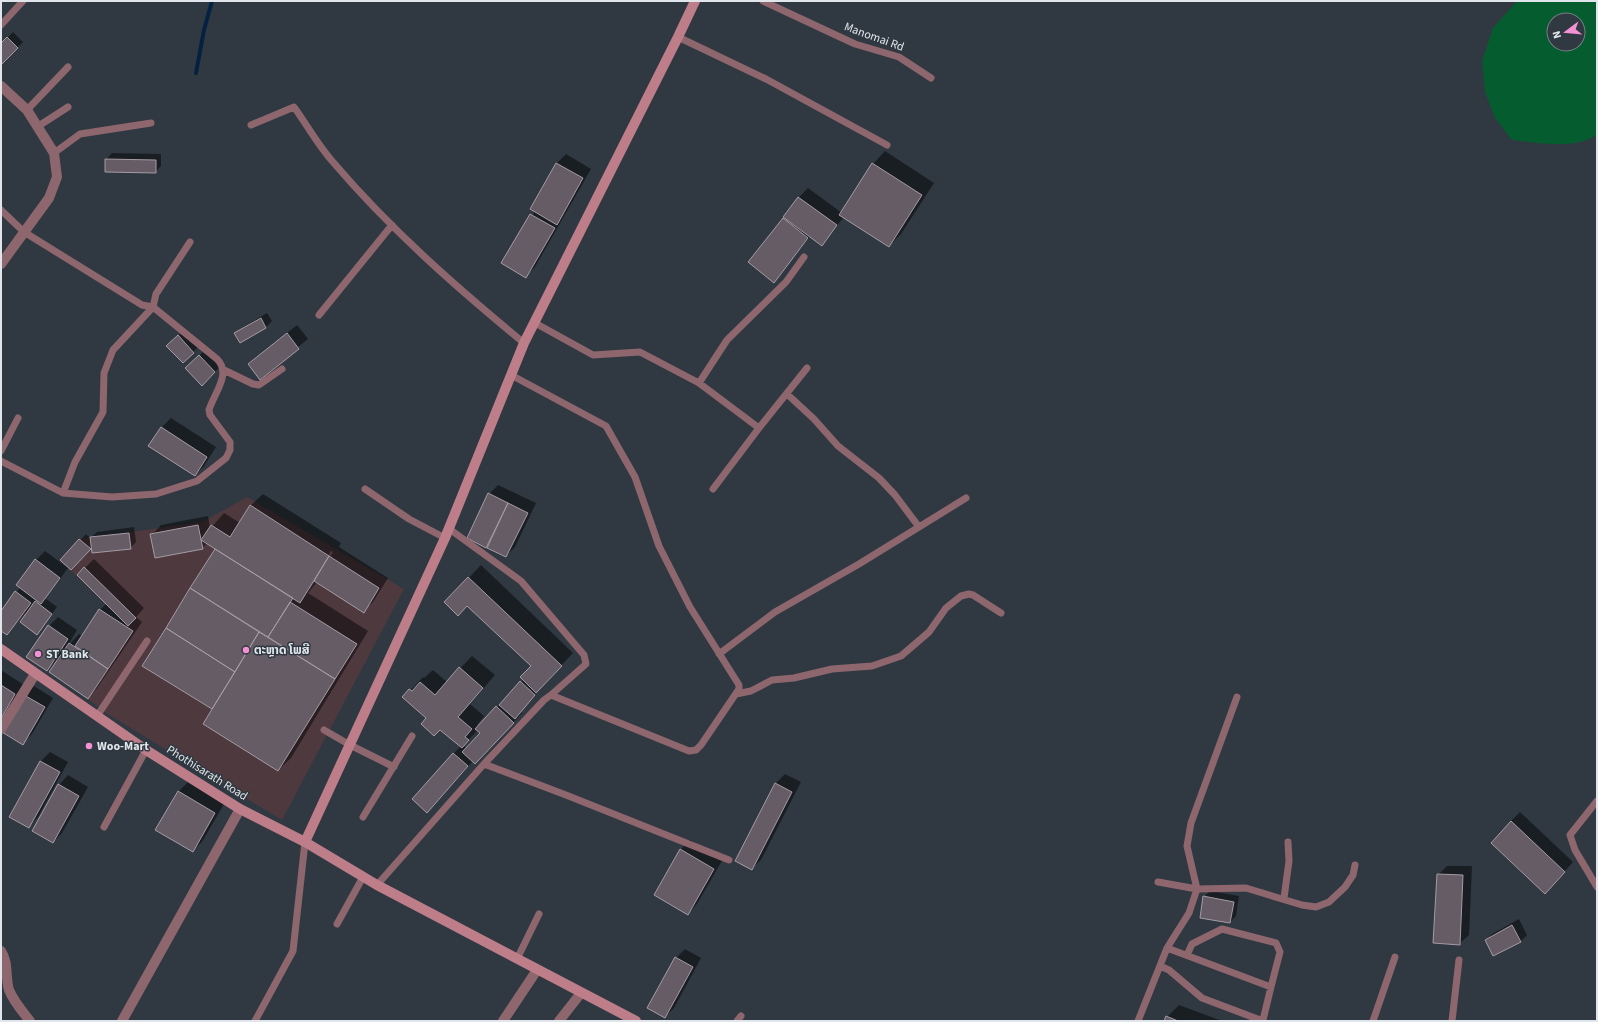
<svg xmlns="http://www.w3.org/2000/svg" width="1598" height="1022" font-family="'Source Sans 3','Noto Sans Lao',sans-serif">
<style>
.commercial{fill:#4d393e}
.green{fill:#055c2f;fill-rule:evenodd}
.shadow{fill:#0007;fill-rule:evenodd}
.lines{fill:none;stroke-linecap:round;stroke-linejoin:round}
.stream{stroke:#052142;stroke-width:4}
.building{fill:#665c65;stroke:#a59ba5}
.lane{stroke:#8e666d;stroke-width:7}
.street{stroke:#8e666d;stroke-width:10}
.secondary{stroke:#bd7e8a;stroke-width:10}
.poi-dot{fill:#f491d4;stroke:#303941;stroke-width:1.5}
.labels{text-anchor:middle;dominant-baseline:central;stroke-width:3;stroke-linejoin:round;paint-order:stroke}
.street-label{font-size:12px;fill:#e0e6eb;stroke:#303941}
.poi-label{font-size:12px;font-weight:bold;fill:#e0e6eb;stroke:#303941;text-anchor:start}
</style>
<rect width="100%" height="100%" fill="#303941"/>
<!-- commercial -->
<path class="commercial" d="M 247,497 L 404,589 L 282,820 L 106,713 L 88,699 L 133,631 L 60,560 L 79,539 L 202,522 Z"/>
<!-- green -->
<path class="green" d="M 1517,1 L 1597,1 L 1597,134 C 1579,150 1535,143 1512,140 L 1495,118 L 1485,92 L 1482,61 L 1493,28 ZM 1554,20 L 1578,20 L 1578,44 L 1554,44 Z"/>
<!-- shadow -->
<path class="shadow" d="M 13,32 L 23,42 L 1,64 L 1,45 Z
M 885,151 L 934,183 L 901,234 L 889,246 L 844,217 L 821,245 L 810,237 L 773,281 L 749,262 L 799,197 L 808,188 L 842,213 L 873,164 Z
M 112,153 L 161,154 L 161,166 L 155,172 L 106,160 Z
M 566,154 L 591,169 L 535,267 L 526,276 L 502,263 L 535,211 L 556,164 Z
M 267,313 L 272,321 L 266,327 L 240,342 L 236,334 L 242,328 Z
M 297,325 L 308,339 L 260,378 L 249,364 Z
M 185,330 L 199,346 L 183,362 L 168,346 Z
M 205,350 L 221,366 L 202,384 L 187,368 Z
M 171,418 L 216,447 L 204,466 L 195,475 L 161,428 Z
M 498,485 L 536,503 L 515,547 L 506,556 L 468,538 L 489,494 Z
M 263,494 L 341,543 L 339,547 L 388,578 L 373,602 L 363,611 L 317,582 L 308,593 L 368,631 L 291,758 L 278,770 L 213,709 L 144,665 L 216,549 L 207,543 L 202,548 L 152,535 L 161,525 L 208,516 L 210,529 L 224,513 L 240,523 L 250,506 ZM 331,551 L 333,552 L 310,589 L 308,589 Z
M 134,527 L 136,542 L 130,548 L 92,547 L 77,563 L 69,567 L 45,598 L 57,607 L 37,634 L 25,613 L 7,634 L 1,630 L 1,612 L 20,588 L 36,560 L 45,551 L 68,568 L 69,566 L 62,560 L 86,534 L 90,538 L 97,532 Z
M 94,559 L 144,608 L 136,617 L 142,622 L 97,688 L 88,698 L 57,659 L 47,670 L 49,626 L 58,617 L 77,630 L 67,647 L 79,634 L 83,636 L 100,610 L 107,603 L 78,575 Z
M 481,565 L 573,653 L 540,688 L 521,711 L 522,713 L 484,754 L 473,761 L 427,811 L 453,754 L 461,746 L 404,697 L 423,677 L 424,678 L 433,670 L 447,682 L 472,656 L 495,675 L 470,704 L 484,716 L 477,725 L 479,726 L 524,679 L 532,666 L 467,605 L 446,602 ZM 478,730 L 481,733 L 466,748 L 463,745 Z
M 1,670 L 24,685 L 1,721 Z
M 34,686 L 53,698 L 32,734 L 22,744 L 25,695 Z
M 50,752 L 68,762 L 38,817 L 29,827 L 10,816 L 41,761 Z
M 785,774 L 801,782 L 761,860 L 751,869 L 736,861 L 776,783 Z
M 68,775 L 88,787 L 62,833 L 53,842 L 59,785 Z
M 188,782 L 224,804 L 202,842 L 192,851 L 178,792 Z
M 1520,812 L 1573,862 L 1554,883 L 1511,821 Z
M 690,840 L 723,859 L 697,904 L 688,914 L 655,894 L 681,849 Z
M 1447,866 L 1472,866 L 1469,935 L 1459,944 L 1438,875 Z
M 1210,891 L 1239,896 L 1236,916 L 1230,922 L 1204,897 Z
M 1519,919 L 1527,935 L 1521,941 L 1494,955 L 1486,940 L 1492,934 Z
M 685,949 L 701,958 L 674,1008 L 665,1017 L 676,958 Z
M 1179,1005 L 1222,1021 L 1165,1021 L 1167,1017 Z"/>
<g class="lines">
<!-- stream -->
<path class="stream" d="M 196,73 L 204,30 L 212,1"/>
</g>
<!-- building -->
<path class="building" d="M 7,37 L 18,48 L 1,65 L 1,43 Z
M 105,159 L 156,160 L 156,173 L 105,172 Z
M 556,163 L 583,178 L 557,225 L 530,209 Z
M 872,163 L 922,195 L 889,247 L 839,215 Z
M 798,197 L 837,225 L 822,246 L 783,217 Z
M 530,214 L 555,228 L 526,278 L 501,263 Z
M 783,218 L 808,238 L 774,283 L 748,262 Z
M 261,318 L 266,328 L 240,343 L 234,333 Z
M 287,333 L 299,349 L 260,380 L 248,364 Z
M 178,335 L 194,353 L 183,363 L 166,346 Z
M 199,355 L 215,372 L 202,386 L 185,368 Z
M 161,427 L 207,457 L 195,476 L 148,446 Z
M 488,493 L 508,503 L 486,548 L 467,538 Z
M 508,503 L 528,513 L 506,557 L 487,548 Z
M 250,505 L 329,556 L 300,603 L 201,540 L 211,525 L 230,537 Z
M 198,525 L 203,549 L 155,558 L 150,534 Z
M 129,533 L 131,549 L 92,553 L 90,537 Z
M 79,539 L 91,549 L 71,570 L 60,560 Z
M 215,549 L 293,598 L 268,637 L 190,588 Z
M 329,556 L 379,588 L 364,613 L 314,581 Z
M 35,559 L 60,578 L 41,604 L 16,585 Z
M 84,567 L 136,618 L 128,626 L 77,575 Z
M 468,577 L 562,666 L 536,693 L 520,677 L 531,666 L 467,606 L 458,616 L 444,602 Z
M 190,588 L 259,632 L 235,672 L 166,628 Z
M 15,591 L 31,603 L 7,635 L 1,631 L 1,611 Z
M 35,601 L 52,614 L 37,635 L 20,622 Z
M 290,602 L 357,644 L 335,679 L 268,637 Z
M 99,609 L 133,631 L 108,669 L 75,646 Z
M 48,625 L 68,639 L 47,671 L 26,657 Z
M 166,628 L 235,672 L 212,709 L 142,666 Z
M 259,632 L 335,679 L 278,771 L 203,724 Z
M 69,643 L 108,669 L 88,699 L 49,672 Z
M 459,667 L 483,688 L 458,717 L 472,729 L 465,737 L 469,740 L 462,748 L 440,730 L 434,736 L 421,724 L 426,718 L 402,697 L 409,689 L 412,691 L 420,682 L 435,695 Z
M 520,681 L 535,695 L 515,719 L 499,705 Z
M 1,685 L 15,694 L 1,719 Z
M 24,695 L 45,707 L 23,745 L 2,732 Z
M 496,706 L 514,723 L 475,764 L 462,752 L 480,733 L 475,729 Z
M 453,753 L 468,766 L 427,813 L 412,799 Z
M 40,761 L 60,772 L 29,828 L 9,817 Z
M 775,783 L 792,792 L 752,870 L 735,861 Z
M 58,784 L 79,796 L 53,843 L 32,831 Z
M 178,791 L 215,813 L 193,852 L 155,830 Z
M 1511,821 L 1565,872 L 1545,894 L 1491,843 Z
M 680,849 L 714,869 L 688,915 L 654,895 Z
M 1437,874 L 1463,875 L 1460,945 L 1433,943 Z
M 1203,896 L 1234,902 L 1230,923 L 1200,918 Z
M 1512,925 L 1521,942 L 1493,956 L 1485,940 Z
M 675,957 L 693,967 L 665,1018 L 647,1008 Z
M 1166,1016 L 1178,1021 L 1164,1021 Z"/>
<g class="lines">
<!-- lane -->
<path class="lane" d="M 763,1 L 855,44 L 899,57 L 931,78
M 1,25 L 23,1
M 678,37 L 766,79 L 887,145
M 27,110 L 68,67
M 251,125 L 294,107 C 307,125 318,145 333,162 C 390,229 456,287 524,343
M 37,127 L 68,107
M 54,153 L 80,134 L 151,123
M 1,210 L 24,232 L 142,305 L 153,307 L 217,359 C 232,374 214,393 209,410 L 210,415 L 230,442 L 230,450 L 226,458 L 197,481 L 156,494 L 112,497 L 63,493 L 1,461
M 319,315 L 392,225
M 535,323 L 593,355 L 640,352 L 699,383 L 759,428 L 807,368
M 224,370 L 253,384 L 259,385 L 282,369
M 699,383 L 727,340 L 786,282 L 804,257
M 787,394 L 814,419 L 838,446 L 879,478 L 895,495 L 919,527
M 1,451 L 18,418
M 365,489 L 409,519 L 445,538
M 713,489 L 759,428
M 63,493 L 75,462 L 103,412 L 104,373 L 113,350 L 153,307 L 156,294 L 190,242
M 448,528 L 521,581 L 584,655 L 586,664 L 551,695
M 719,654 L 775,612 L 859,564 L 966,498
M 736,694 L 751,691 L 772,680 L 794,678 L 832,669 L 872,666 L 901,656 L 929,632 L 946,608 L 961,596 L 969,594 L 973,595 L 1001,613
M 97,716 L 147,641
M 324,730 L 350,745 L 394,767
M 484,764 L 566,795 L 729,860
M 1597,801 L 1570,835 L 1575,850 L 1597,887
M 363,817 L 412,736
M 104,827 L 146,750
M 1158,882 L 1197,889 L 1246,888 L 1302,905 L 1316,907 L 1329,902 L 1345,887 L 1353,875 L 1355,865
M 377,885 L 484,764 L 544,700 L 551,695 L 689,751 L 696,750 L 701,745 L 739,689 L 739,685 L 690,607 L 659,546 L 635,477 L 606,426 L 511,375
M 1284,898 L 1289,861 L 1288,842
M 337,924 L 363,877
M 1167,948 L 1271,987 L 1280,952 L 1276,943 L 1222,929 L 1192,944 L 1187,955
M 517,959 L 539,914
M 1160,966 L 1169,970 L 1202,998 L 1263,1021
M 1263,1020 L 1271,987
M 255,1021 L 293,951 L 305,842
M 737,1021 L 741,1016
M 1138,1021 L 1167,948 L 1189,913 L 1197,889 L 1187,846 L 1191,823 L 1237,697
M 1373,1021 L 1395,957
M 1452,1021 L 1459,960"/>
<!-- street -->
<path class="street" d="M 1,86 L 27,110 L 54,153 L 57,177 L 49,198 L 1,264
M 1,729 L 35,674
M 1,951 C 9,963 5,977 9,990 C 14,1002 22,1011 30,1021
M 122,1021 L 240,809
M 503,1021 L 537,970
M 559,1021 L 581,993"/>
<!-- secondary -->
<path class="secondary" d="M 1,649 L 146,750 L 240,809 L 305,842 L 377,885 L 636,1021
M 305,842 L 445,538 L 524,343 L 678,37 L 695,1"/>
</g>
<!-- markers -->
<g class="poi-dot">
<circle cx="246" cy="650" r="4"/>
<circle cx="38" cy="654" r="4"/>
<circle cx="89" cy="746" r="4"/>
</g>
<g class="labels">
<!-- street labels -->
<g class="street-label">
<text transform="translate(874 37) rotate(20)">Manomai Rd</text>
<text transform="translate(207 773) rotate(32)">Phothisarath Road</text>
</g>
<!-- poi labels -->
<g class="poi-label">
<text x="254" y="650">ຕະຫຼາດ ໂພສີ</text>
<text x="46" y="654">ST Bank</text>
<text x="97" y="746">Woo-Mart</text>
</g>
</g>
<!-- border -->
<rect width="1598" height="1022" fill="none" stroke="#e0e6eb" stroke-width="4"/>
<!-- north arrow -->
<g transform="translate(1566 32) rotate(254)"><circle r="19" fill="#303941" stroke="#767e85"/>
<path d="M0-3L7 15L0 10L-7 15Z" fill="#f491d4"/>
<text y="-6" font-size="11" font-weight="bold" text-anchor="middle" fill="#e0e6eb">N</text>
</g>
</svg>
